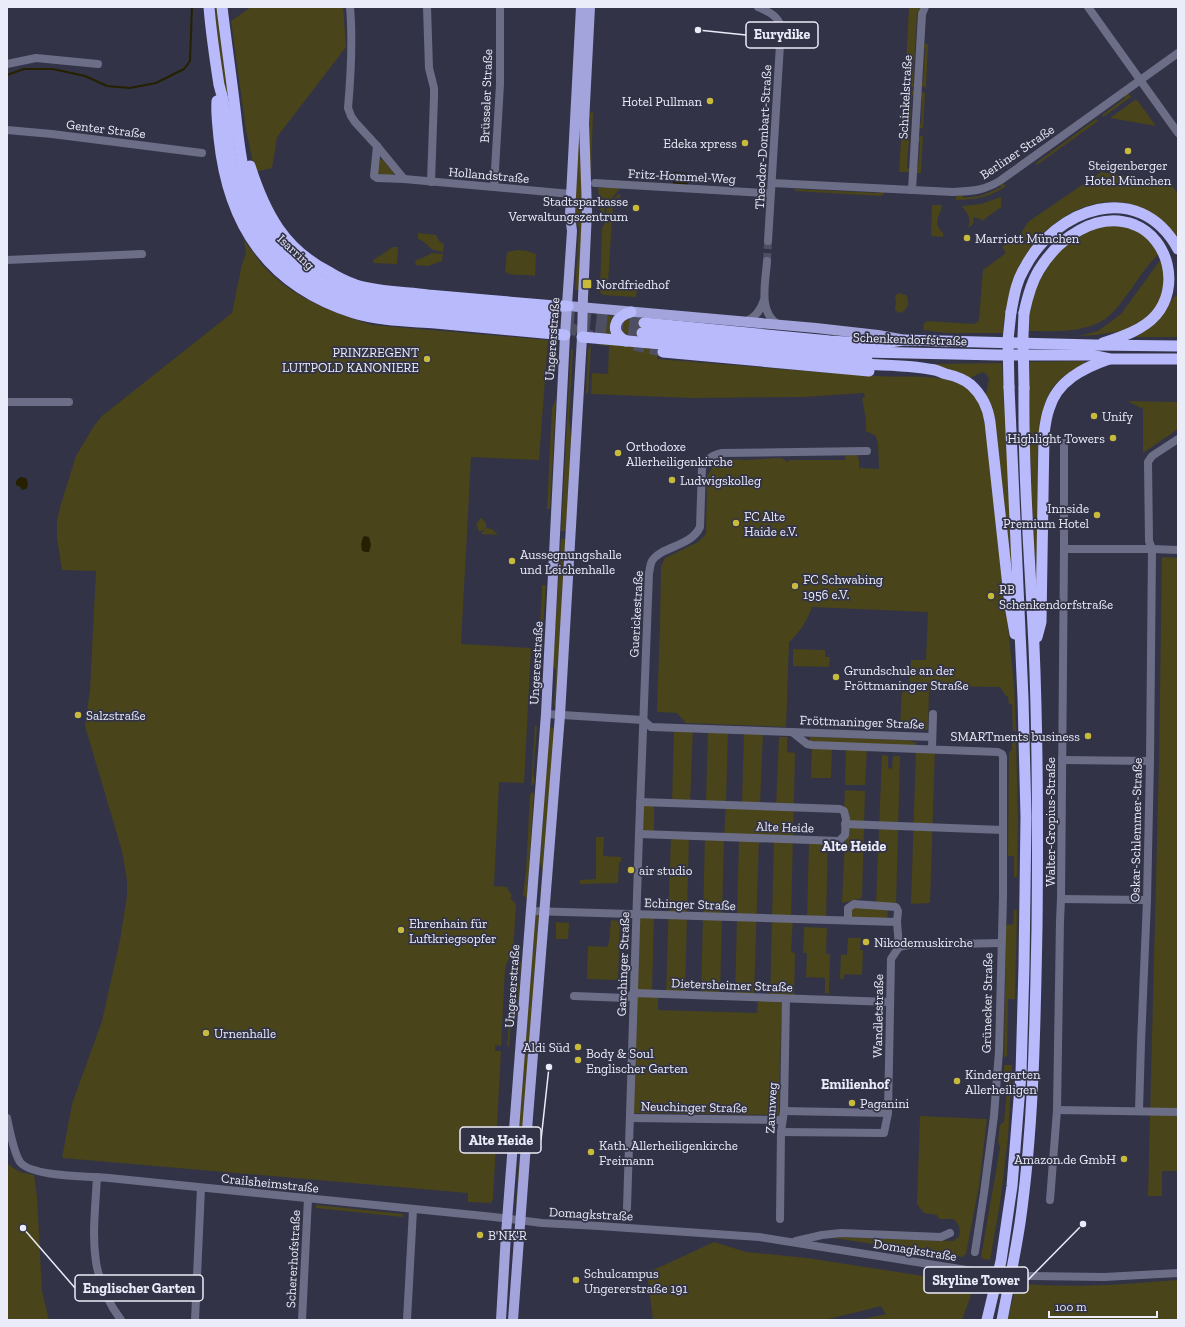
<svg xmlns="http://www.w3.org/2000/svg" width="1185" height="1327" font-family="'Zilla Slab',serif">
	<style>
		.green { fill: #49441a }
		.water { fill: #252100 }
		.lines { fill: none; stroke-linecap: round; stroke-linejoin: round }
		.stream { stroke: #252100; stroke-width: 2 }
		.minor-tunnel { stroke: #4e4f62; stroke-width: 8; stroke-dasharray: 8 4; stroke-linecap: butt }
		.highway-tunnel { stroke: #4e4f62; stroke-width: 11; stroke-dasharray: 11 5.5; stroke-linecap: butt }
		.minor { stroke: #6c6e88; stroke-width: 8 }
		.major { stroke: #a2a4db; stroke-width: 10 }
		.highway { stroke: #b8bafc; stroke-width: 11 }
		.minor-bridge { stroke: #6c6e88; stroke-width: 8 }
		.highway-bridge { stroke: #b8bafc; stroke-width: 11 }
		.poi-dot { fill: #c8bb3b; stroke: #323347; stroke-width: 1.5 }
		.labels { text-anchor: middle; dominant-baseline: central; stroke-width: 3.5; stroke-linejoin: round; paint-order: stroke }
		.street-label { font-size: 13px; fill: #ebecf9; stroke: #323347 }
		.poi-label { font-size: 13px; fill: #ebecf9; stroke: #323347; text-anchor: start }
		.neighbourhood-label { font-size: 14px; font-weight: bold; fill: #ebecf9; stroke: #323347 }
		.leader { fill: none; stroke: #ebecf9; stroke-width: 1.5 }
		.callout-dot { fill: #ebecf9; stroke: #323347; stroke-width: 1.5 }
		.callout { fill: #323347; stroke: #ebecf9; stroke-width: 1.5 }
		.callout-label { font-size: 14px; text-anchor: middle; font-weight: bold; fill: #ebecf9 }
	</style>
	<rect width="100%" height="100%" fill="#323347"/>
	<g class="green">
		<path d="M214,7h4l17,142 -4,-9z"/>
		<path d="M251,7h92l3,40 -69,90 -5,31 -17,4 -9,-42 -15,-109z"/>
		<path d="M585,7l-2,203 -4,80h-4l4,-62 -5,-14z"/>
		<path d="M909,7h11l-1,6h-2l-4,70 2,1v3l-10,-1z"/>
		<path d="M925,44h3l-2,44 -5,-2v-2l2,-2 2,-33 -2,-2v-2z"/>
		<path d="M904,90l11,1v4h-3l-5,73 3,1 -1,3h-10z"/>
		<path d="M922,92l3,1 -2,36 -5,-2v-2l3,-1 1,-26 -2,-2v-2z"/>
		<path d="M1128,93l3,4 -28,20 -1,-2 23,-17 -1,-2z"/>
		<path d="M1135,100h2l19,26 -46,-8z"/>
		<path d="M593,112l-2,67h-3l1,-66z"/>
		<path d="M1096,119l2,2 -61,44 -1,-2z"/>
		<path d="M920,136h3l-2,37h-5v-4l2,-2 2,-24 -2,-2v-2z"/>
		<path d="M380,159l3,1 10,12v2l-2,2 -13,-2v-12z"/>
		<path d="M1101,172l69,11 8,11v46c-10,-13 -21,-25 -36,-32 -44,-20 -96,12 -117,49 -10,17 -14,37 -19,56h-1l-2,20h-57l-22,-3c-2,-4 0,-7 3,-9l47,3 4,-2 1,-4 4,-48 23,-17 -4,-6 19,-14 7,-11z"/>
		<path d="M1002,183l4,3c-15,11 -31,14 -50,14v-5h7v3l17,-2 19,-8 2,-1 -1,-2z"/>
		<path d="M621,187l-16,20 -1,14 -2,2 -4,-35z"/>
		<path d="M795,189l84,4 1,-2h4v3l-3,2 -86,-5z"/>
		<path d="M620,193v5h-4l-3,4 -5,81 2,3 19,2v-4h5v5h3l-1,8 -33,-2 -3,-3 2,-64c5,-6 3,-13 5,-20 2,-5 9,-12 13,-15z"/>
		<path d="M1001,197v10l-19,14 -2,-2 -6,-2 -1,7 -5,4c4,-10 -1,-15 -6,-22l19,-2z"/>
		<path d="M932,205h10c-1,12 -11,16 1,28v4l-12,-1z"/>
		<path d="M1095,226h32l21,11 11,17c-11,10 -19,22 -27,34 -7,8 -13,19 -21,26 -20,20 -57,17 -83,17l2,-20 4,-24 24,-37z"/>
		<path d="M418,233l18,2 3,6 5,3 -1,8c-17,-2 -13,-9 -25,-13z"/>
		<path d="M244,240c8,11 15,22 25,32 29,28 65,41 103,53l176,15 -9,120 -68,-3 -10,187 70,4 -7,135 -25,-1 -5,104 13,1 5,9 -2,2 6,6 -3,49 -6,9 -2,8 -4,76 -6,-1v6h6l-8,148 -2,4 -23,-1v-9l-406,-35 10,-54 30,-83 18,-81 7,-44v-16l-5,-29 -37,-125 5,-36 6,-119 -34,-1 -5,-32v-17l4,-17 15,-48 18,-30 8,-10 130,-103 10,-49 4,-10z"/>
		<path d="M393,247h5l-1,17 -24,-1 1,-4 4,-2z"/>
		<path d="M517,250l10,1 9,3 -1,22c-10,-2 -20,1 -30,-4l2,-20z"/>
		<path d="M432,253l11,1 -1,7 -14,5 -13,-1 1,-5 4,-1z"/>
		<path d="M1161,259l5,16 -6,27 -14,17 -24,12 -26,4 -17,1 19,-5 23,-17z"/>
		<path d="M900,293l6,2c4,6 2,13 -4,18l-4,-1 -3,-2 1,-9 -1,-4 2,-3z"/>
		<path d="M1178,294v43h-42v-1l24,-18 13,-20z"/>
		<path d="M602,315l11,1c-3,6 -4,13 -2,19l-11,-1z"/>
		<path d="M630,318h12l-1,19c-10,-1 -23,-1 -20,-15z"/>
		<path d="M599,342l59,5 -1,12c74,6 148,12 221,17 26,2 62,-3 84,9 23,13 23,42 27,65l25,234 2,47h-3l-1,-27h-3l-1,-7 -2,-1 -6,-9 -71,-1 -1,44 -28,-2 2,-39h7l2,-29h15l2,-48 -116,-5c-5,14 -12,25 -23,35l-3,85 -100,-4 -9,-10 -20,-1 3,-88 1,-58 4,-8 33,-16 8,-8 1,-58 9,-14 13,-3 16,1 36,-2 7,4 1,-2h56l1,-5h11l2,5v8l20,1 -1,-25 -2,-8 -10,-5v-12l-4,-21 3,-2 -1,-3 -61,4 -111,1 -101,-4 1,-21 16,1 1,-28 -10,-1z"/>
		<path d="M591,344l-3,50 -2,-1 2,-42z"/>
		<path d="M572,348l1,3 -4,67 2,18 -5,95h-5l10,-182z"/>
		<path d="M1084,361l1,2c-13,7 -28,16 -35,29 -13,22 -12,62 -12,87 -1,35 -1,70 -1,105l-1,10 -7,-169 -2,-63z"/>
		<path d="M1002,363l1,24 2,1 10,207 -29,-201 3,-15 -3,-5 -3,-2 -13,6 -38,-14z"/>
		<path d="M556,398l-6,111h-3l5,-101z"/>
		<path d="M1127,401l51,1v27l-35,24v-44z"/>
		<path d="M480,518h1l5,5v5l6,1 5,5v1l-16,-1 4,-5 -6,3c-1,-5 -6,-8 1,-12z"/>
		<path d="M561,539h5l-10,168 -2,-1 2,-35 -3,-6z"/>
		<path d="M1162,557l16,1v613h-16v25h-14l11,-434z"/>
		<path d="M542,585h4l-3,43h-3z"/>
		<path d="M539,635h4l-4,68 -3,-1z"/>
		<path d="M793,649l32,1v7h5l-1,10 -36,-1z"/>
		<path d="M535,726h2l-4,49 2,3 -1,6 -3,2z"/>
		<path d="M549,727l6,1 -15,174 2,-34 -2,-6z"/>
		<path d="M674,728l19,1 -3,74h-18z"/>
		<path d="M708,729l20,1 -2,74 16,1 2,-75 19,1 -3,74 16,1 3,-69h8v15l8,1 -4,166h2l-2,33 4,1 -1,46h-8l-5,24 -2,92 -147,-2 5,-199 17,1 -2,78 6,1v16l99,3 1,-14 12,-1 4,-159 -15,-1 -5,159h-19l4,-159 -15,-1 -4,159h-19l4,-160 19,1 2,-33 -20,-1z"/>
		<path d="M810,737l98,3 8,3v3l-106,-4z"/>
		<path d="M1012,737h4l2,89 -1,51h-3v-21h-6l1,-104 3,-2z"/>
		<path d="M812,745h20l-1,33h-20z"/>
		<path d="M846,746l21,1 -2,38h-20z"/>
		<path d="M916,748l19,1 -5,154 -19,1z"/>
		<path d="M882,755l6,1v12l4,1 1,-13h7l-4,151 -8,-1 -1,16 -39,-2v-12l28,-3z"/>
		<path d="M845,790l20,1 -3,107 -20,5 4,-84 -2,-8z"/>
		<path d="M534,792l-7,106 -4,-3 3,-24 4,-77z"/>
		<path d="M640,802h14v33l-15,-1z"/>
		<path d="M671,835l18,1 -4,159 -19,-1z"/>
		<path d="M596,837h8l-1,19 18,1v5h-2l-1,21 -38,1v-4l16,-1z"/>
		<path d="M809,840h19l-2,80 -19,-1z"/>
		<path d="M1014,910h3l-2,89h-7l-1,56 -3,3 2,-133 7,-1z"/>
		<path d="M536,915l3,1 -21,286h-2l5,-67 -2,-8 16,-210z"/>
		<path d="M611,920l9,1 -2,59 -31,-1 1,-33 19,1 2,-5z"/>
		<path d="M556,922l13,1 -1,16h-12z"/>
		<path d="M804,927l23,1 -1,26h4l-1,40 -4,-1v-15l-19,-1 1,-24h-4z"/>
		<path d="M848,938h13l-1,12h3l-1,24 -2,1 -15,-1 -2,5h-3l1,-25 6,1z"/>
		<path d="M520,962h1l-4,54 -6,5 -2,25h-2l2,-24 8,-20z"/>
		<path d="M1004,1065h8l-4,72 -7,60 -11,63 -7,-1 -2,-2 19,-109 -2,-7 2,-16 4,-3 4,-43 -4,-2z"/>
		<path d="M920,1116l67,3 -8,67 -13,68 -4,3 -129,-19 -1,-1 121,4 6,-4c2,-8 0,-13 -6,-18h-14l-2,-4 -13,-2 -7,-9z"/>
		<path d="M7,1164l13,8 14,3 3,22 5,94 7,29h-42z"/>
		<path d="M316,1205l87,9v3l-87,-9z"/>
		<path d="M714,1242l32,10 61,6 168,26 -13,36h-103l27,-6 -5,-8 -56,14h-172l-6,-47z"/>
		<path d="M1178,1280v39l-19,1h-152l10,-37c54,6 107,1 161,-3z"/>
	</g>
	<g class="water">
		<path d="M673,172l16,1 -1,12h-15z"/>
		<path d="M20,477l6,1c2,4 3,7 0,11l-4,1 -2,-3 -4,-2v-4z"/>
		<path d="M365,536l4,1 2,8 -2,7h-3l-4,-1 -1,-7 2,-7z"/>
	</g>
	<g class="lines">
		<path class="stream" d="M7,75l17,-6h29l32,7 22,10 23,2 26,-5 28,-14 6,-8 2,-54"/>
		<path class="minor-tunnel" d="M767,261l1,-20"/>
		<g class="highway-tunnel">
			<path d="M547,315l97,8"/>
			<path d="M546,324l96,9"/>
			<path d="M568,326l10,6 14,4"/>
			<path d="M634,345l28,6"/>
		</g>
		<g class="minor">
			<path d="M350,7c3,34 1,67 -2,101l3,8 4,6 22,24 27,33 167,15"/>
			<path d="M427,7l2,61 5,20v9l-3,85"/>
			<path d="M758,7c11,5 21,9 23,21l-13,213"/>
			<path d="M1088,7l90,126"/>
			<path d="M7,64l29,-6 62,6"/>
			<path d="M7,130l45,4 150,19"/>
			<path d="M377,146l-3,30 3,2 27,1"/>
			<path d="M595,183l171,10"/>
			<path d="M772,183l181,9c19,-1 31,-1 48,-12l177,-127"/>
			<path d="M494,187l6,-103v-77"/>
			<path d="M912,190l10,-176 3,-7"/>
			<path d="M7,260l135,-6"/>
			<path d="M767,261c-1,20 -10,52 12,64"/>
			<path d="M745,322c10,-4 16,-12 19,-22"/>
			<path d="M7,402h62"/>
			<path d="M1064,549h88l26,1"/>
			<path d="M546,714l97,6 8,7 281,10"/>
			<path d="M792,732l15,12 5,1 186,7 4,2 1,3v140l-4,154 -5,65 -10,77 -9,59"/>
			<path d="M932,749l1,-35"/>
			<path d="M1062,760l88,1"/>
			<path d="M845,824l158,6"/>
			<path d="M639,834l200,7 6,-6 1,-16 -2,-8 -4,-2 -200,-7"/>
			<path d="M1061,899l86,1"/>
			<path d="M531,911l366,11 1,-11 -2,-4 -42,-3 -6,4v12"/>
			<path d="M899,947l9,-2 93,-2"/>
			<path d="M574,996l52,2 9,-5 255,9"/>
			<path d="M1057,1110l121,2"/>
			<path d="M784,1111l104,2"/>
			<path d="M1139,1111l2,-68 6,-143 3,-139 2,-212 -3,-8 -1,-79 4,-6 26,-17"/>
			<path d="M7,1118c2,10 7,35 13,44 11,15 70,14 89,16l385,39 48,6 57,3 160,11 220,35"/>
			<path d="M630,1118l152,2"/>
			<path d="M781,1132l103,1 4,-20 3,-154 8,-12 -2,-25"/>
			<path d="M97,1177c-3,55 -11,96 24,143"/>
			<path d="M1050,1200l7,-90 3,-189 1,-22 3,-350v-106"/>
			<path d="M627,1208l12,-374 10,-261c1,-3 1,-9 3,-12 9,-15 39,-14 48,-34l2,-60c5,-8 10,-12 20,-14l145,-2"/>
			<path d="M780,1219l1,-87 3,-21 2,-112"/>
			<path d="M796,1241l26,-6 19,-2 100,4 9,-4"/>
			<path d="M1030,1276l74,1 74,-4"/>
			<path d="M195,1320l6,-132"/>
			<path d="M302,1320l6,-122"/>
			<path d="M407,1320l6,-110"/>
		</g>
		<g class="major">
			<path d="M568,306l248,22 62,7 22,4"/>
			<path d="M501,1320l5,-86 40,-520 19,-379 7,-104 -2,-16 11,-208"/>
			<path d="M513,1320l15,-203 32,-402 22,-378 1,-40 4,-86 -3,-88 6,-116"/>
		</g>
		<g class="highway">
			<path d="M209,7c2,26 6,52 10,78 2,7 4,13 5,21 3,19 4,40 8,59 13,59 49,112 107,133 33,12 70,14 104,17 35,3 69,6 103,9"/>
			<path d="M222,7c4,34 9,68 13,102 3,25 5,51 12,75 14,50 52,92 102,108 30,9 62,11 93,13 35,4 70,7 105,10"/>
			<path d="M217,101c-1,12 1,25 2,37 9,87 49,148 135,175 26,8 55,8 81,10 43,4 87,8 130,12"/>
			<path d="M250,166c15,47 34,83 79,106 8,5 18,10 27,13 23,7 48,7 72,10 42,4 85,7 127,11h13"/>
			<path d="M1011,312c3,-15 5,-30 13,-43 31,-61 115,-91 154,-20"/>
			<path d="M1024,313c3,-14 7,-30 15,-43 19,-31 57,-60 96,-45 34,14 45,62 21,90 -13,15 -35,22 -53,28"/>
			<path d="M644,323l186,18 48,3 25,-4 191,5 84,1"/>
			<path d="M642,333l146,14 75,5 135,3h93l19,4h68"/>
			<path d="M582,337l260,23h25"/>
			<path d="M626,341c-18,-9 -11,-25 5,-29"/>
			<path d="M663,352l206,19"/>
			<path d="M859,364c25,1 51,1 76,6 4,1 7,3 11,4 9,2 18,5 25,11 11,10 17,23 19,37l20,183 5,29"/>
			<path d="M1037,637l4,-15 3,-188c1,-8 2,-17 5,-25 8,-28 34,-41 60,-50"/>
			<path d="M987,1320l14,-59 11,-75 9,-112 3,-108 2,-149 -3,-119 -14,-311"/>
			<path d="M1002,1320c6,-32 13,-64 18,-97 14,-98 15,-197 17,-295 1,-94 1,-188 -3,-282 -4,-86 -11,-172 -10,-258"/>
		</g>
		<path class="minor-bridge" d="M979,1272l51,4"/>
		<g class="highway-bridge">
			<path d="M1009,387l-1,-47 3,-28"/>
			<path d="M1024,388l-1,-52 1,-23"/>
		</g>
	</g>
	<g class="poi-dot">
		<circle cx="710" cy="101" r="4"/>
		<circle cx="745" cy="143" r="4"/>
		<circle cx="1128" cy="151" r="4"/>
		<circle cx="636" cy="208" r="4"/>
		<circle cx="967" cy="238" r="4"/>
		<rect x="582" y="279" width="10" height="10" rx="2"/>
		<circle cx="427" cy="359" r="4"/>
		<circle cx="1094" cy="416" r="4"/>
		<circle cx="1113" cy="438" r="4"/>
		<circle cx="618" cy="453" r="4"/>
		<circle cx="672" cy="480" r="4"/>
		<circle cx="1097" cy="515" r="4"/>
		<circle cx="736" cy="523" r="4"/>
		<circle cx="512" cy="561" r="4"/>
		<circle cx="795" cy="586" r="4"/>
		<circle cx="991" cy="596" r="4"/>
		<circle cx="836" cy="677" r="4"/>
		<circle cx="78" cy="715" r="4"/>
		<circle cx="1088" cy="736" r="4"/>
		<circle cx="631" cy="870" r="4"/>
		<circle cx="401" cy="930" r="4"/>
		<circle cx="866" cy="942" r="4"/>
		<circle cx="206" cy="1033" r="4"/>
		<circle cx="578" cy="1047" r="4"/>
		<circle cx="578" cy="1060" r="4"/>
		<circle cx="957" cy="1081" r="4"/>
		<circle cx="852" cy="1103" r="4"/>
		<circle cx="591" cy="1152" r="4"/>
		<circle cx="1124" cy="1159" r="4"/>
		<circle cx="480" cy="1235" r="4"/>
		<circle cx="576" cy="1280" r="4"/>
	</g>
	<g class="labels">
		<g class="street-label">
			<text transform="translate(486 96) rotate(-88)">Brüsseler Straße</text>
			<text transform="translate(905 97) rotate(-87)">Schinkelstraße</text>
			<text transform="translate(106 129) rotate(7)">Genter Straße</text>
			<text transform="translate(763 137) rotate(-87)">Theodor-Dombart-Straße</text>
			<text transform="translate(1017 152) rotate(-34)">Berliner Straße</text>
			<text transform="translate(489 175) rotate(5)">Hollandstraße</text>
			<text transform="translate(682 176) rotate(3)">Fritz-Hommel-Weg</text>
			<text transform="translate(296 252) rotate(43)">Isarring</text>
			<text transform="translate(552 339) rotate(-86)">Ungererstraße</text>
			<text transform="translate(910 339) rotate(2)">Schenkendorfstraße</text>
			<text transform="translate(636 614) rotate(-87)">Guerickestraße</text>
			<text transform="translate(536 663) rotate(-87)">Ungererstraße</text>
			<text transform="translate(862 722) rotate(2)">Fröttmaninger Straße</text>
			<text transform="translate(1050 822) rotate(-90)">Walter-Gropius-Straße</text>
			<text transform="translate(785 827) rotate(2)">Alte Heide</text>
			<text transform="translate(1136 830) rotate(-89)">Oskar-Schlemmer-Straße</text>
			<text transform="translate(690 904) rotate(2)">Echinger Straße</text>
			<text transform="translate(623 964) rotate(-88)">Garchinger Straße</text>
			<text transform="translate(732 985) rotate(2)">Dietersheimer Straße</text>
			<text transform="translate(512 986) rotate(-86)">Ungererstraße</text>
			<text transform="translate(987 1003) rotate(-89)">Grünecker Straße</text>
			<text transform="translate(878 1016) rotate(-89)">Wandletstraße</text>
			<text transform="translate(694 1107) rotate(1)">Neuchinger Straße</text>
			<text transform="translate(771 1108) rotate(-87)">Zaunweg</text>
			<text transform="translate(270 1183) rotate(6)">Crailsheimstraße</text>
			<text transform="translate(591 1214) rotate(3)">Domagkstraße</text>
			<text transform="translate(915 1250) rotate(9)">Domagkstraße</text>
			<text transform="translate(293 1259) rotate(-87)">Schererhofstraße</text>
		</g>
		<g class="poi-label">
			<text x="702" y="101" text-anchor="end">Hotel Pullman</text>
			<text x="737" y="143" text-anchor="end">Edeka xpress</text>
			<text x="1128" y="165" text-anchor="middle">Steigenberger<tspan x="1128" dy="15">Hotel München</tspan></text>
			<text x="628" y="201" text-anchor="end">Stadtsparkasse<tspan x="628" dy="15">Verwaltungszentrum</tspan></text>
			<text x="975" y="238">Marriott München</text>
			<text x="596" y="284">Nordfriedhof</text>
			<text x="419" y="352" text-anchor="end">PRINZREGENT<tspan x="419" dy="15">LUITPOLD KANONIERE</tspan></text>
			<text x="1102" y="416">Unify</text>
			<text x="1105" y="438" text-anchor="end">Highlight Towers</text>
			<text x="626" y="446">Orthodoxe<tspan x="626" dy="15">Allerheiligenkirche</tspan></text>
			<text x="680" y="480">Ludwigskolleg</text>
			<text x="1089" y="508" text-anchor="end">Innside<tspan x="1089" dy="15">Premium Hotel</tspan></text>
			<text x="744" y="516">FC Alte<tspan x="744" dy="15">Haide e.V.</tspan></text>
			<text x="520" y="554">Aussegnungshalle<tspan x="520" dy="15">und Leichenhalle</tspan></text>
			<text x="803" y="579">FC Schwabing<tspan x="803" dy="15">1956 e.V.</tspan></text>
			<text x="999" y="589">RB<tspan x="999" dy="15">Schenkendorfstraße</tspan></text>
			<text x="844" y="670">Grundschule an der<tspan x="844" dy="15">Fröttmaninger Straße</tspan></text>
			<text x="86" y="715">Salzstraße</text>
			<text x="1080" y="736" text-anchor="end">SMARTments business</text>
			<text x="639" y="870">air studio</text>
			<text x="409" y="923">Ehrenhain für<tspan x="409" dy="15">Luftkriegsopfer</tspan></text>
			<text x="874" y="942">Nikodemuskirche</text>
			<text x="214" y="1033">Urnenhalle</text>
			<text x="570" y="1047" text-anchor="end">Aldi Süd</text>
			<text x="586" y="1053">Body &amp; Soul<tspan x="586" dy="15">Englischer Garten</tspan></text>
			<text x="965" y="1074">Kindergarten<tspan x="965" dy="15">Allerheiligen</tspan></text>
			<text x="860" y="1103">Paganini</text>
			<text x="599" y="1145">Kath. Allerheiligenkirche<tspan x="599" dy="15">Freimann</tspan></text>
			<text x="1116" y="1159" text-anchor="end">Amazon.de GmbH</text>
			<text x="488" y="1235">B'NK'R</text>
			<text x="584" y="1273">Schulcampus<tspan x="584" dy="15">Ungererstraße 191</tspan></text>
		</g>
		<g class="neighbourhood-label">
			<text x="854" y="846">Alte Heide</text>
			<text x="855" y="1084">Emilienhof</text>
		</g>
	</g>
	<path class="leader" d="M698 30L746 35M549 1067L541 1140M1083 1224L1028 1280M23 1228L75 1288"/>
	<g class="callout-dot">
		<circle cx="698" cy="30" r="4"/>
		<circle cx="549" cy="1067" r="4"/>
		<circle cx="1083" cy="1224" r="4"/>
		<circle cx="23" cy="1228" r="4"/>
	</g>
	<g class="callout">
		<rect x="746" y="22" width="72" height="26" rx="4"/>
		<rect x="460" y="1127" width="81" height="26" rx="4"/>
		<rect x="924" y="1267" width="104" height="26" rx="4"/>
		<rect x="75" y="1275" width="128" height="26" rx="4"/>
	</g>
	<g class="callout-label">
		<text x="782" y="39">Eurydike</text>
		<text x="501" y="1145">Alte Heide</text>
		<text x="976" y="1285">Skyline Tower</text>
		<text x="139" y="1293">Englischer Garten</text>
	</g>
	<rect width="1185" height="1327" fill="none" stroke="#ebecf9" stroke-width="16"/>
	<path d="M1049 1311v6h108v-6" fill="none" stroke="#ebecf9" stroke-width="2"/>
	<text x="1055" y="1311" font-size="12" fill="#ebecf9" stroke="#323347" stroke-width="3" paint-order="stroke">100 m</text>
</svg>
